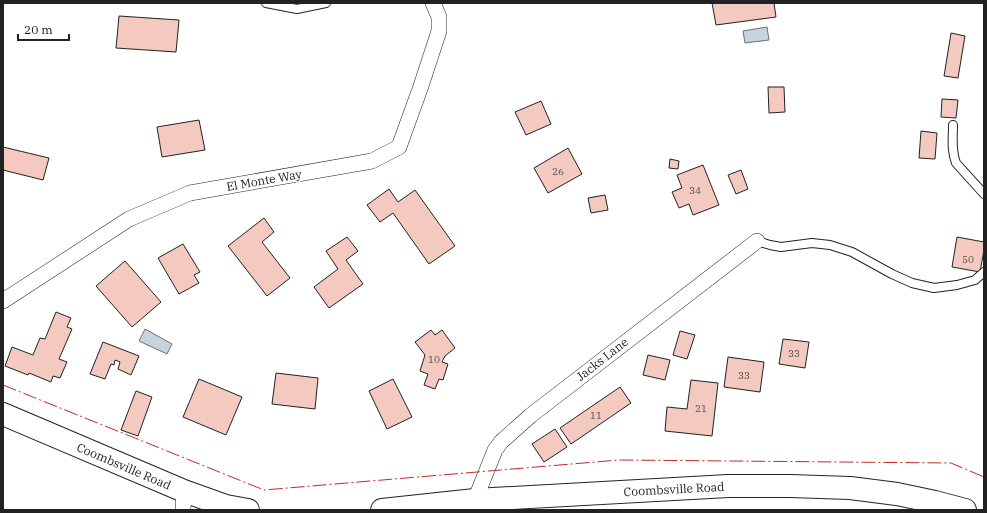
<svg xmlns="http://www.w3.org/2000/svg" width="987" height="513" font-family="'IBM Plex Serif',serif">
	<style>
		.water { fill: #c7d3dd; stroke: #6f6f6f }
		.building { fill: #f3c9c0; stroke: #222 }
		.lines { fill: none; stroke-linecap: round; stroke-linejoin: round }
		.lane-casing { stroke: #222; stroke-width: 10 }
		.street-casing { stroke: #222; stroke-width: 16 }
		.secondary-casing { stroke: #222; stroke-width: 24 }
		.lane { stroke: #fff; stroke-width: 8 }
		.street { stroke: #fff; stroke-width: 15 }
		.secondary { stroke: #fff; stroke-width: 22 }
		.power { stroke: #c62828; stroke-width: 1; stroke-dasharray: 14 3 2 3; stroke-linecap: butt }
		.labels { text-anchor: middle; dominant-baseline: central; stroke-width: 3; stroke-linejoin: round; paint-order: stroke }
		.number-label { font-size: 10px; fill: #564c4a }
		.street-label { font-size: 12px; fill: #222; stroke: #fff }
	</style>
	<rect width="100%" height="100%" fill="#fff"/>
	<g class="water">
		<path d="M767,27l2,13 -24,3 -2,-12z"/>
		<path d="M145,329l27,15 -5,10 -28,-13z"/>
	</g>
	<g class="building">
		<path d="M712,3h62l2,14 -60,8z"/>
		<path d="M119,16l60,4 -3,32 -60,-4z"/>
		<path d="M951,33l14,3 -7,42 -14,-2z"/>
		<path d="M768,87h16l1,25 -16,1z"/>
		<path d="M942,99l16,1 -2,18 -15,-1z"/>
		<path d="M541,101l10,23 -25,11 -11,-23z"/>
		<path d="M199,120l6,30 -43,7 -5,-30z"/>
		<path d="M921,131l16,2 -2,26 -16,-1z"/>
		<path d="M3,147l46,11 -6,22 -40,-10z"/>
		<path d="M568,148l14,26 -34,19 -14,-25z"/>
		<path d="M670,159l9,2 -1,8 -9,-1z"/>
		<path d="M703,165l16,40 -26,10 -4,-11 -10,4 -7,-16 10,-4 -5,-13z"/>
		<path d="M741,170l7,19 -12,5 -8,-19z"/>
		<path d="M389,189l9,13 17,-12 40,56 -26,18 -36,-51 -13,9 -13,-17z"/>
		<path d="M605,195l3,15 -17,3 -3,-15z"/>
		<path d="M264,218l10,14 -12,10 28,36 -23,18 -39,-50z"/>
		<path d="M347,237l11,14 -12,9 17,24 -34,24 -15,-21 24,-18 -12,-18z"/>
		<path d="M957,237l27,5v8l-4,22 -28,-5z"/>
		<path d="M183,244l17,28 -6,3 5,8 -20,11 -21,-36z"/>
		<path d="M125,261l36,41 -29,25 -36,-41z"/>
		<path d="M56,312l15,6 -4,9 5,2 -13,30 8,3 -7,16 -7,-2 -2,6 -22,-9 -1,2 -23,-9 7,-19 21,8 7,-17 5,1z"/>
		<path d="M431,330l4,5 7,-5 13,18 -10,8 -3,6 6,2 -5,16 -4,-1 -4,10 -11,-4 4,-11 -8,-3 5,-16 -10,-13z"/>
		<path d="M680,331l15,4 -8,24 -14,-4z"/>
		<path d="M783,339l26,3 -4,26 -26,-4z"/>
		<path d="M103,342l36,14 -8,19 -13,-6 2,-7 -5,-2 -1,5 -3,-1 -6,15 -15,-5z"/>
		<path d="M648,355l22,5 -5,20 -22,-5z"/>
		<path d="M728,357l36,5 -4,30 -36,-5z"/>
		<path d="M276,373l42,5 -3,31 -43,-5z"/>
		<path d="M199,379l43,18 -16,38 -43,-18z"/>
		<path d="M393,379l19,38 -25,12 -18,-38z"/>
		<path d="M691,380l27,3 -6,53 -47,-5 2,-24 20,2z"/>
		<path d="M620,387l11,16 -60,41 -11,-16z"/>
		<path d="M136,391l16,6 -14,39 -17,-6z"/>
		<path d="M555,429l12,18 -23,15 -12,-18z"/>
	</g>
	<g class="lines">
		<g class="lane-casing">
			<g id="lane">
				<path d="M266,3l31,6 29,-6"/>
				<path d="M953,125c0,13 -2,25 3,38l28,31"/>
				<path d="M757,241l13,4 11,2 31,-4 18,2 22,7 40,22 20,9 22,5 23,-3 18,-5 9,-8"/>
			</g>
		</g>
		<g class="street-casing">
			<g id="street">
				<path d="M3,301l126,-82 61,-26 182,-32 27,-14 22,-61 18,-55v-14l-6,-14"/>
				<path d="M475,500l20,-50 6,-8 29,-26 227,-175"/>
				<path d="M183,510l1,-19"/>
			</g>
		</g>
		<g class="secondary-casing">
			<g id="secondary">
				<path d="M3,414l181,77 42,15 22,4"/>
				<path d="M382,510l93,-10 253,-14h62l60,2 47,6 38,8 30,8"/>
			</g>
		</g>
		<use href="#lane" class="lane"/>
		<use href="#street" class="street"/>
		<use href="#secondary" class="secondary"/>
		<path class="power" d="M3,385l261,105 355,-30 332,3 33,14"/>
	</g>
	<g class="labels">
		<g class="number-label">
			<text x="558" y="171">26</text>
			<text x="695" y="190">34</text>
			<text x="968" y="259">50</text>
			<text x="794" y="353">33</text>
			<text x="434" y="359">10</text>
			<text x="744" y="375">33</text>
			<text x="701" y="408">21</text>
			<text x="596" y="415">11</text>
		</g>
		<g class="street-label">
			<text transform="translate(264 180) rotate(-10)">El Monte Way</text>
			<text transform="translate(602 359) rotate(-38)">Jacks Lane</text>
			<text transform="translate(124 466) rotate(23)">Coombsville Road</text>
			<text transform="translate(674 489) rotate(-3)">Coombsville Road</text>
		</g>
	</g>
	<rect width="987" height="513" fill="none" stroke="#222222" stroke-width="8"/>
	<path d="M18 34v6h51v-6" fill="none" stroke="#222222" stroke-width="2"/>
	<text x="24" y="34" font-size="12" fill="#222222" stroke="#ffffff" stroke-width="3" paint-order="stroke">20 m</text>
</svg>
